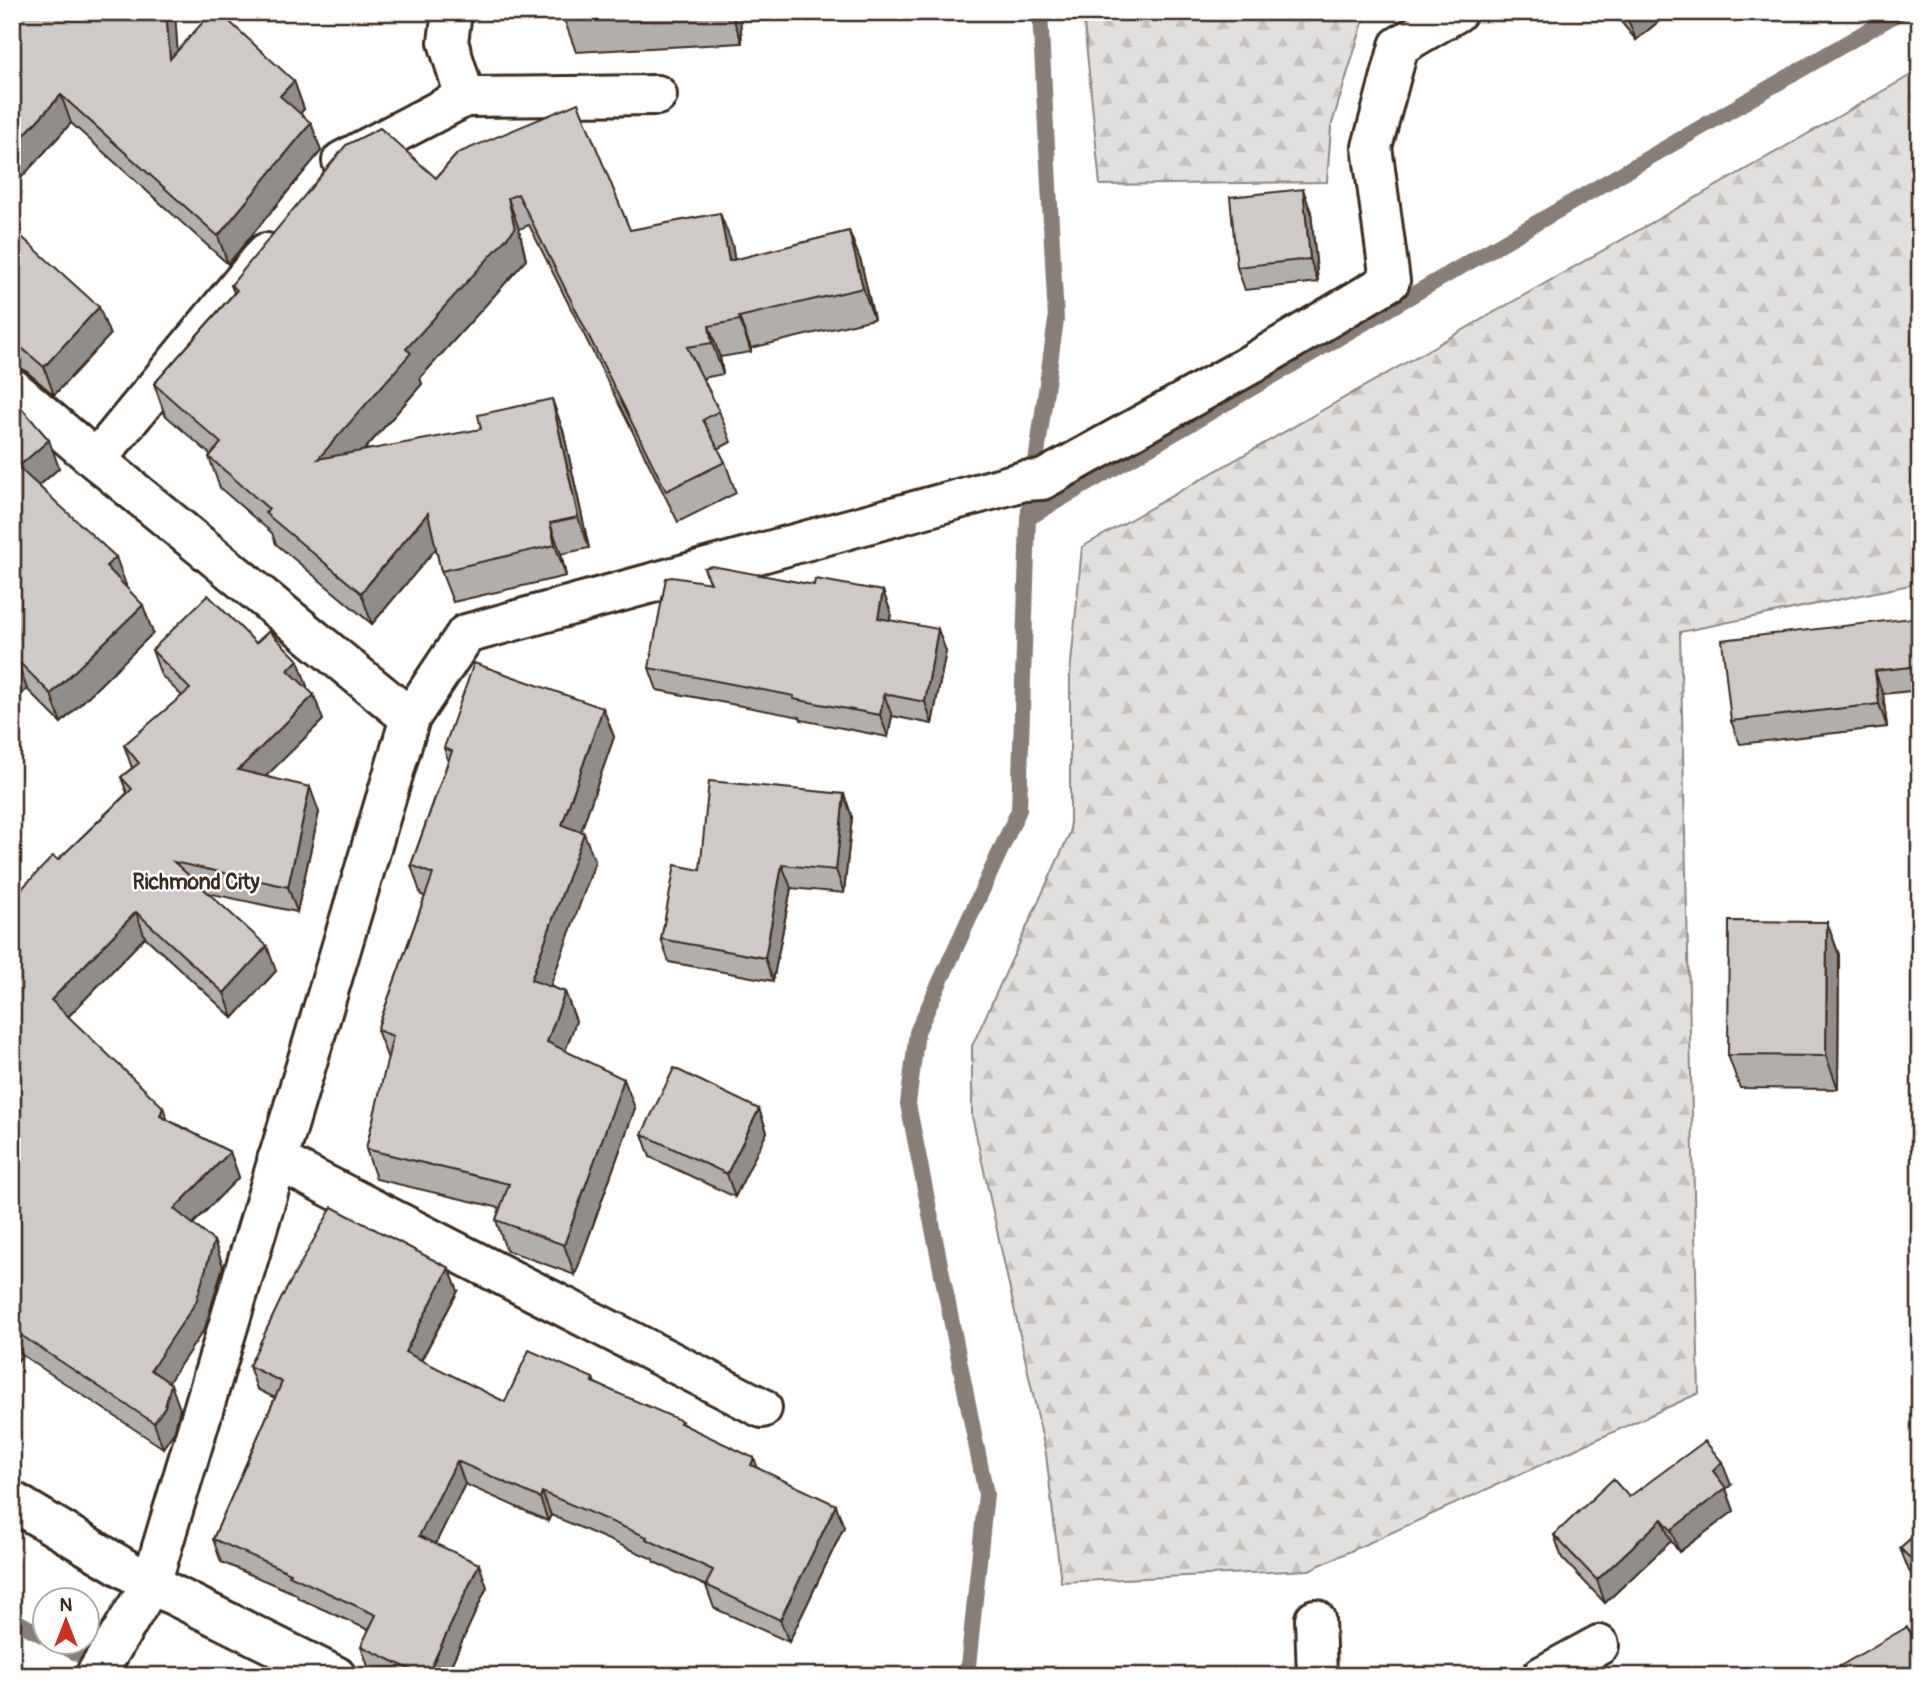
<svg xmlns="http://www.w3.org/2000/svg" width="1932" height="1688" font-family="Pangolin,sans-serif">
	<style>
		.forest { fill: url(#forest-firs); stroke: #8e857e; stroke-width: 2 }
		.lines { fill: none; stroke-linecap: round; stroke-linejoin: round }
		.stream { stroke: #887e77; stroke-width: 16 }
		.minor-casing { stroke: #3b2a1e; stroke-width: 44 }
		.minor { stroke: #fff; stroke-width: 38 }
		.wall { fill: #b2aeab; stroke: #3b2a1e; stroke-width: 2 }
		.shaded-wall { fill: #918d8b; stroke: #3b2a1e; stroke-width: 2 }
		.building { fill: #cfcac7; stroke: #3b2a1e; stroke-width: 2 }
		.labels { text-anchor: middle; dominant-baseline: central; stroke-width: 5; stroke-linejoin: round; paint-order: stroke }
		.neighbourhood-label { font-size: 21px; font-weight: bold; fill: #3b2a1e; stroke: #fff }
	</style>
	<defs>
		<pattern id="forest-firs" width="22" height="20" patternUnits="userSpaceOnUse" patternTransform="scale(1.75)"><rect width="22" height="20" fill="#e2e0de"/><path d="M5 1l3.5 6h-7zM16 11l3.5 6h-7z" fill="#c3c0be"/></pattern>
	</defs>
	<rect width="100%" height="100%" fill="#fff"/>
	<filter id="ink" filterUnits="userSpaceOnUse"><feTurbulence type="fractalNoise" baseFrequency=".0143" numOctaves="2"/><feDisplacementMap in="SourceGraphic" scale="14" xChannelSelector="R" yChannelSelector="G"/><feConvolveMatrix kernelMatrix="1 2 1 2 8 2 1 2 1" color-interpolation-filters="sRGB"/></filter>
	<g filter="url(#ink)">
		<g class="forest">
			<path d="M1083,12h290l-8,4 -34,111 -4,55 -227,3z"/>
			<path d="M1920,70v513l-240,49 19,761 -390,177 -248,12 -15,-128 -74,-338v-70l98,-213v-159l12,-127z"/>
		</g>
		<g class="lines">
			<g class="stream">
				<path d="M1028,518l28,-198 -16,-308"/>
				<path d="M12,1619l34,18"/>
				<path d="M56,1642l62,34"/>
				<path d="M967,1676l19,-182 -78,-390 9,-72 102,-222 9,-292 872,-506"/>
			</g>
			<g class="minor-casing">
				<g id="minor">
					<path d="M452,12l-4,30 17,55"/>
					<path d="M342,161l123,-64 192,-2"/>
					<path d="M12,388l84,72 314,258 -259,866 -56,92"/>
					<path d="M96,460l170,-207"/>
					<path d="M410,718l56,-84 558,-153 18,-1 204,-113 144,-86 -18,-134 27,-101 58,-34"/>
					<path d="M277,1160l485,248"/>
					<path d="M12,1501l139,83 185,92"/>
					<path d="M1315,1619l2,57"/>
					<path d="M1542,1676l57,-31"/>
				</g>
			</g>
			<use href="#minor" class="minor"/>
		</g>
		<g class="wall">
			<path d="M12,12h163l2,39 117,30 10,28 -4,5 11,9 10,28 -93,113 -157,-141 -59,65z"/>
			<path d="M564,12h338v7h-162l2,24 -166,9 -12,-33z"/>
			<path d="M1613,12h57l-34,28z"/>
			<path d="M458,153l172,77 102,14 2,16 115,-29 12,31 13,57 -123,29v4l-31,5 3,17 -20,4 16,33 12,31 -13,7 7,13 11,31 -58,29 -149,-297 -10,4 7,31 -106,118 2,6 -58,66 199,-20 26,118 -28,6 5,22 -113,26 -12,-31 -5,-23 -64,76 -96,-80 -4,-11 -52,-45 -11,-31 2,-2 -46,-40 -11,-31 80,-91 -3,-8 205,-107z"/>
			<path d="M1311,212l7,70 -73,8 -8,-23z"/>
			<path d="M12,228l98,107 -56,60 -28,-24 -9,-4h-5z"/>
			<path d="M12,397l47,71 -20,18 87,99 -1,1 28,47 -92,90 -34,-34 -15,14z"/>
			<path d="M704,568l110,17 69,6 8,22 -1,7 56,31 -14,73 -40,-8 -4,21 -87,-17 -1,-3 -143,-27 -8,-22 60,-86z"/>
			<path d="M1920,617v73l-37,4 4,33 -147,17 -9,-23z"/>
			<path d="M256,643l51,43 -1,1 17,33 -57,56 53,36 -22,100 -89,-19 68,78 -43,47 -88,-81 -77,80 100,103 62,32 9,25 -46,47 21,17 9,25 -18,62 -37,54 12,27 -6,23 -11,16 -141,-93 -10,13v-469l46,-39 69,-67 -6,-16 11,-9 -8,-23 58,-49 -21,-21 -9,-25z"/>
			<path d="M603,708l11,29 -33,94 14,31 -45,124 15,6 11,29 -11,29 70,58 -60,167 -69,-25 -10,-30 4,-12 -124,-29 -10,-30 22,-90 -11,-29 48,-134 -4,-1 -10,-30 37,-104 -4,-13z"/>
			<path d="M844,794l8,23 -8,76 -53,-5 -18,93 -104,-19 -8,-23 39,-69z"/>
			<path d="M1827,922l12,33 -1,134 -98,-1 -12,-33z"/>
			<path d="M759,1109l8,23 -32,65 -85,-40 -8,-23z"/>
			<path d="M458,1291l-37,70 84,41 88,-24 2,5 88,41 75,44 86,59 -55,115 -75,-34 -8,-22 -52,-24 -1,-3 -102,-44 -3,6 -83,-37 -30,60 52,43 -41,89h-63l-14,-7 -8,-23 8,-16 -71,-32 -2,-4 -75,-32 -8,-23 62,-141 -18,-9 -8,-23z"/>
			<path d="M1731,1485l-5,4 8,22 -55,41 -8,-11 -66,62 -43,-45 -8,-23 75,-38z"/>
			<path d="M1920,1530v52l-11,-11 -9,-23z"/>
		</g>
		<g class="shaded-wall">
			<path d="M166,12h9l5,75 -10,-28z"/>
			<path d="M731,12h7l2,7 2,24z"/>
			<path d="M1634,12h36l-34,28 -9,-23z"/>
			<path d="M294,81l10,28 -13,15 -11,-28z"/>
			<path d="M61,95l10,28 -59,65v-40z"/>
			<path d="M311,123l10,28 -93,113 -10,-28z"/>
			<path d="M1303,189l8,23 7,70 -8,-23z"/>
			<path d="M508,198l11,31 7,31 -106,118 2,6 -93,106 -11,-31 88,-110z"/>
			<path d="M720,213l12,31 8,48 -11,-31z"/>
			<path d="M849,231l12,31 13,57 -11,-31z"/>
			<path d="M99,307l11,28 -56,60 -10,-28z"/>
			<path d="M739,317l12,31v4l-11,-32z"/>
			<path d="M709,326l11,31 3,17 -11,-31z"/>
			<path d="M552,399l11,31 26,118 -11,-31z"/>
			<path d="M49,440l10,28 -31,27 -10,-28z"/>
			<path d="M428,513l12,31 -68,80 -11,-31z"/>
			<path d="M550,523l11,31 5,22 -11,-31z"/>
			<path d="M116,557l10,28 -9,10 -11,-29z"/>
			<path d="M883,591l8,22 -5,26 -8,-21z"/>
			<path d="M143,605l10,28 -92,90 -10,-29z"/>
			<path d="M938,629l8,22 -14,73 -7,-22z"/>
			<path d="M17,660l10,29 -15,14v-39z"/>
			<path d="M298,660l9,26 -9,9 -10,-25z"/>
			<path d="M1875,671l8,23 4,33 -8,-23z"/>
			<path d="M884,694l8,22 -4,21 -8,-22z"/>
			<path d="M314,695l9,25 -76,75 -9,-25z"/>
			<path d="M603,708l11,29 -41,117 -11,-29z"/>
			<path d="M310,787l9,25 -22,100 -9,-25z"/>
			<path d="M844,794l8,23 -8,76 -8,-23z"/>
			<path d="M584,833l11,29 -53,147 -11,-29z"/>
			<path d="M782,865l9,23 -18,93 -8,-23z"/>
			<path d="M136,912l9,25 -85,88 -9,-25z"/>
			<path d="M1827,922l12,33 -1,134 -12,-33z"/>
			<path d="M267,946l9,25 -43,47 -9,-25z"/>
			<path d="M565,992l11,29 -18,50 -11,-29z"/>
			<path d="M624,1079l11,29 -60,167 -11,-30z"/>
			<path d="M163,1107l9,25 -12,-16z"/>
			<path d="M759,1109l8,23 -32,65 -8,-23z"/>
			<path d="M230,1152l9,25 -56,57 -9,-25z"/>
			<path d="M214,1241l9,25 -18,62 -45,67 -9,-25z"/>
			<path d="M449,1268l9,23 -45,84 -8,-23z"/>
			<path d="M13,1330l9,25 -10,13v-37z"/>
			<path d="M171,1384l9,25 -6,23 -11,16 -9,-25z"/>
			<path d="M754,1458l9,23 -12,-16z"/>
			<path d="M457,1461l8,23 -37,75 -9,-23z"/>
			<path d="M1722,1462l9,23 -5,4 8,22 -55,41 -8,-22 42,-59z"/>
			<path d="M542,1492l9,23 -3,6 -8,-23z"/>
			<path d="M836,1505l8,22 -55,115 -9,-22z"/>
			<path d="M1662,1519l9,22 -66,62 -8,-23z"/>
			<path d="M479,1564l8,23 -41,89h-19z"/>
		</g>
		<g class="building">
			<path d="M12,12h154l4,47 42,-47h7l75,69 -14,15 31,27 -93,113 -157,-141 -49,53z"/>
			<path d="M564,12h118l-118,7z"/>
			<path d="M1623,12h11l-7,5z"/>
			<path d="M578,103l52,127 90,-17 9,48 120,-30 14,57 -124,29 1,3 -31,6 3,17 -25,4 32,64 -16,9 22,42 -59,29 -148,-297 -10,4 7,31 -109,120 5,4 -93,106 163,-30 -3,-14 74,-16 26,118 -28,6 5,22 -114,26 -13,-58 -67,80 -96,-80 4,-4 -60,-52 12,-14 -67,-59 83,-94 -6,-5 115,-140 34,-17 56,50 22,-25z"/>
			<path d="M1303,189l7,70 -73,8 -7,-70z"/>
			<path d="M12,228l87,79 -55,60 -28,-24 -4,-2z"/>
			<path d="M12,397l37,43 -31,27 98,90 -10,9 37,39 -92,89 -34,-34 -5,4z"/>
			<path d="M712,566l102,19 1,-6 68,12 -5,27 60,11 -13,73 -41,-8 -4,21 -87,-16 1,-3 -145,-28 17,-90 6,-1 39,6 -7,-15z"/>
			<path d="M208,595l48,48 13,-12 29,29 -10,10 26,25 -76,75 72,17 -22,100 -114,-25 93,84 -43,47 -88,-81 -85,88 112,107 -3,9 70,36 -56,57 40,32 -18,61 -45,68 20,14 -6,23 -11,16 -141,-93 -1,1v-116l4,-5 -4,-3v-308l41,-43 5,4 74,-71 -11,-12 18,-14 -15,-18 66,-56 -38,-39z"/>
			<path d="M1920,617v49l-45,5 4,33 -148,17 -9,-81z"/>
			<path d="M474,663l129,45 -41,117 22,8 -53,147 34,12 -18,50 77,37 -60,166 -68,-25 13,-36 -143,-35 27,-113 -16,-6 56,-156 -22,-9 41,-114 -8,-3z"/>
			<path d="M709,781l135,13 -8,76 -54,-5 -17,93 -104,-19 14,-74 25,5z"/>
			<path d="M1729,921l98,1 -1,134 -98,-1z"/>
			<path d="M674,1068l85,41 -32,65 -85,-40z"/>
			<path d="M332,1207l117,61 -44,84 100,50 24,-52 64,28 -1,4 90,39 -2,2 74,35 -3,7 85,40 -56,115 -74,-35 7,-15 -67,-31 1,-2 -105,-45 -2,6 -83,-37 -38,75 60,28 -52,112h-3l-63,-30 15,-31 -87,-40 2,-2 -78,-34 69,-157 -33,-16 33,-69z"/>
			<path d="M1705,1441l17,21 -9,9 13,17 -55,42 -9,-11 -65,61 -43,-45 59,-56 16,18z"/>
			<path d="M1920,1530v38l-20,-20z"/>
			<path d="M1907,1627l13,21v28h-97z"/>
		</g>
	</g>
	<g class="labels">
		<g class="neighbourhood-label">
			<text x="196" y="882">Richmond City</text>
		</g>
	</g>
	<rect width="1932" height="1688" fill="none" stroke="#fff" stroke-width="42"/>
	<rect x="21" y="21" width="1890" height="1646" fill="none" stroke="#3b2a1e" stroke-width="2.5" filter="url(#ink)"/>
	<g transform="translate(66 1621)"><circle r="33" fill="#ffffff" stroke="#b1aaa5" stroke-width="2"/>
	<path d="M0-5L12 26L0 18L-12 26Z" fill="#c8321e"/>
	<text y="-10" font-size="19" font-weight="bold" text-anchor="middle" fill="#3b2a1e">N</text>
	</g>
</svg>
